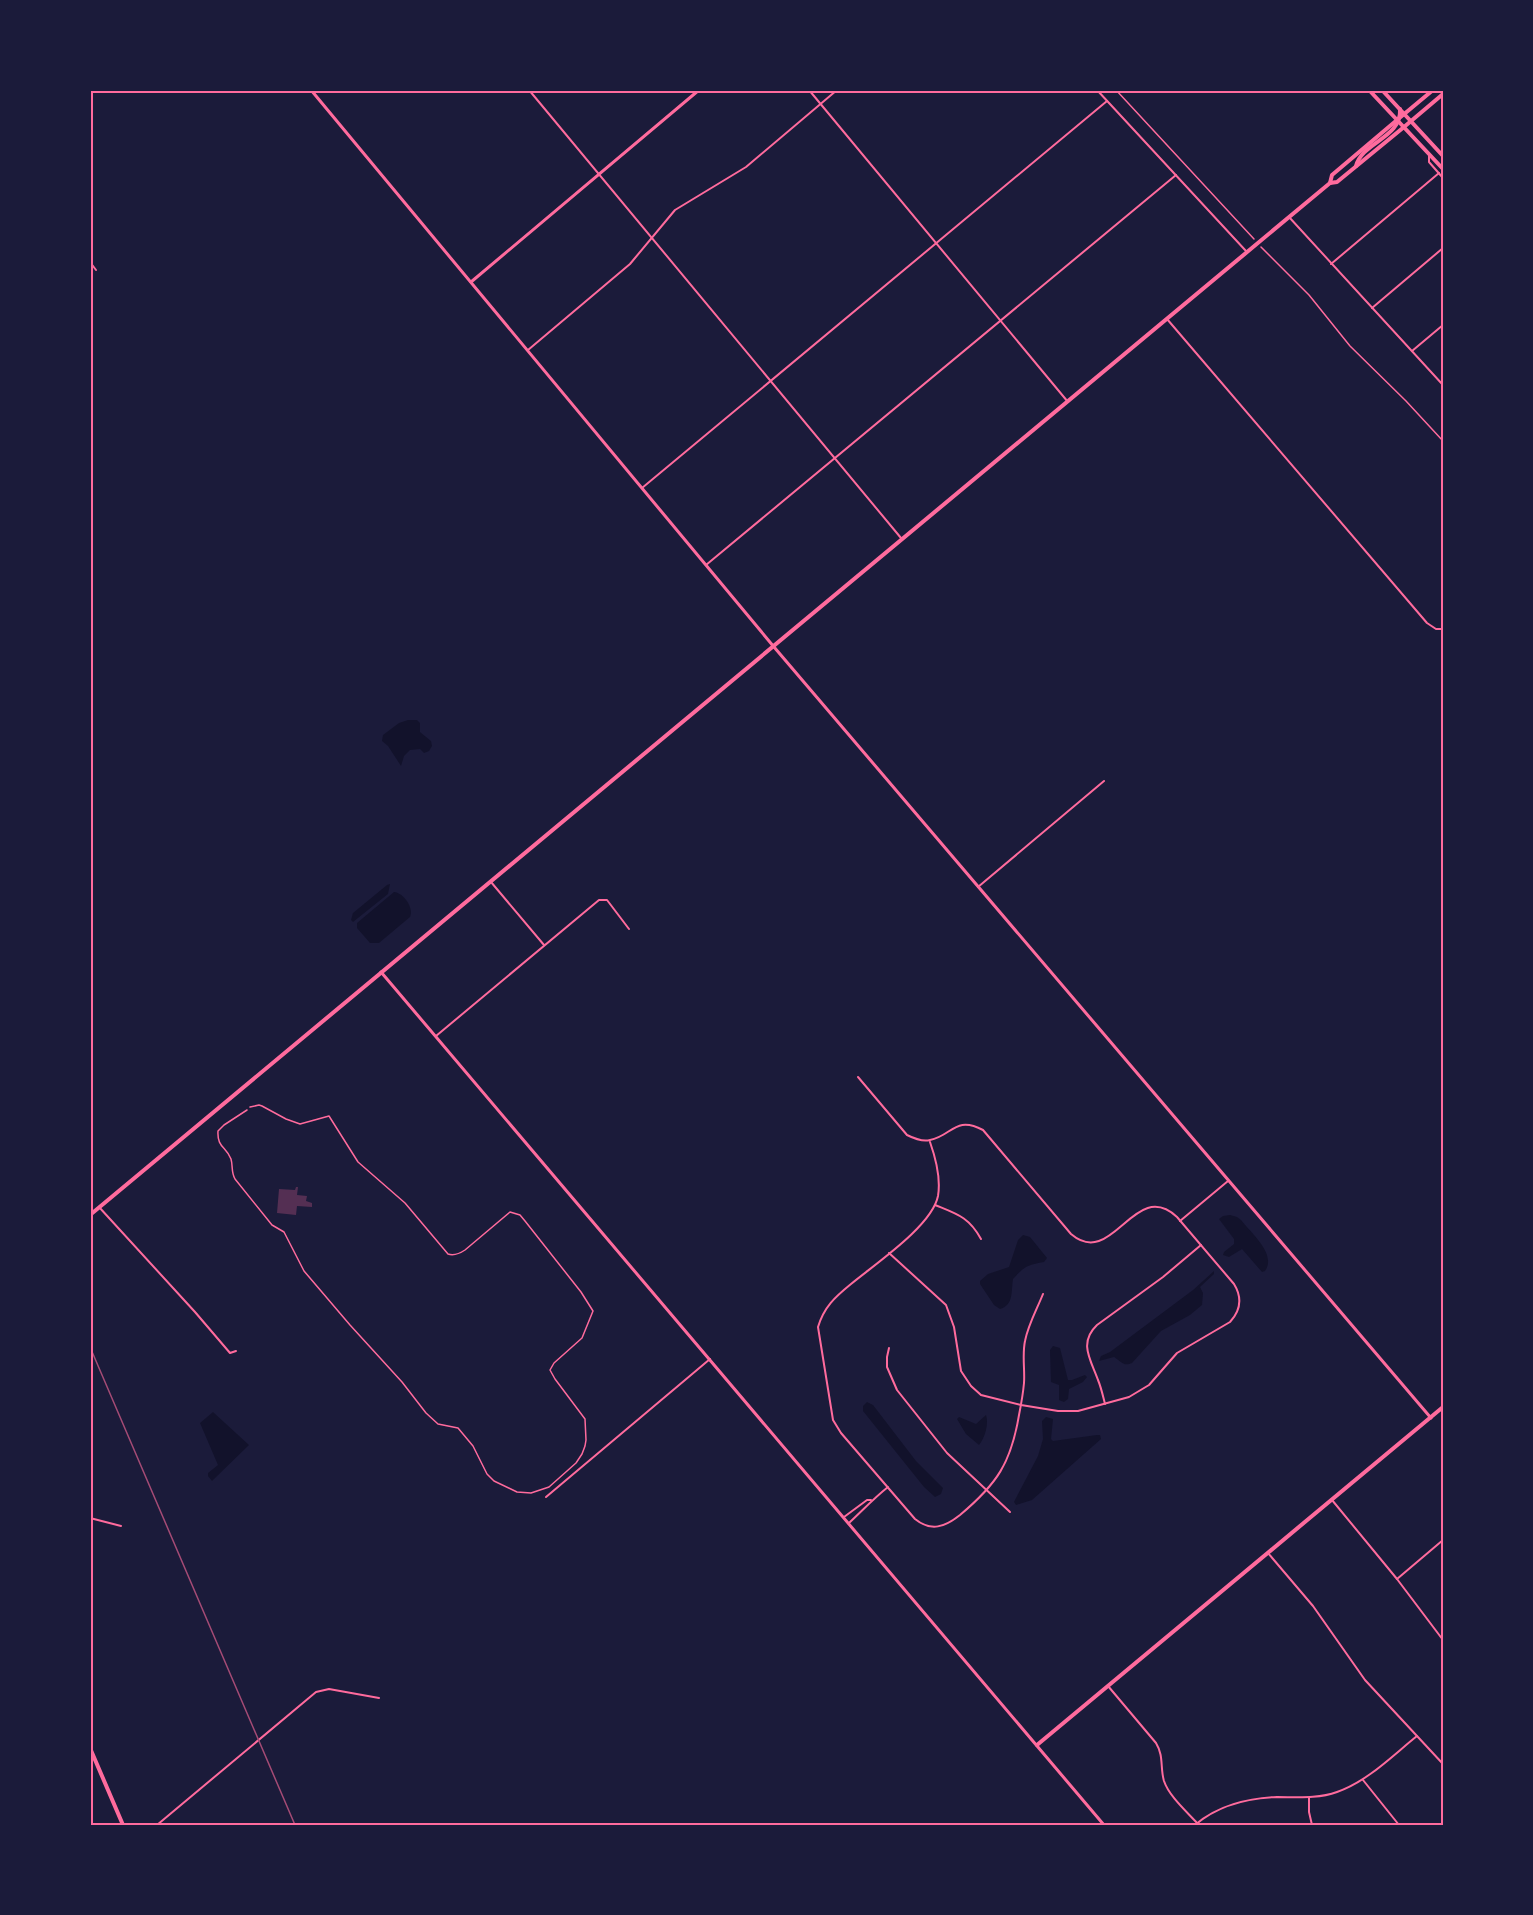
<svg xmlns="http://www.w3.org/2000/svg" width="1533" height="1915" font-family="Poppins,sans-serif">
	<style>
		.water { fill: #12122b }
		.building { fill: #542f53 }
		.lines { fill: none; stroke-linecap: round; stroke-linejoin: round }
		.path { stroke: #ff6b9d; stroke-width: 1.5 }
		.minor { stroke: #ff6b9d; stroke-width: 2 }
		.tertiary { stroke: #ff6b9d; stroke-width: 3 }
		.secondary { stroke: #ff6b9d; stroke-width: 4 }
		.primary { stroke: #ff6b9d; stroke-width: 4 }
		.rail { stroke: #a44b75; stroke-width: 1.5 }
		.neatline { fill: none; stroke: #ff6b9d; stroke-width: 2 }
	</style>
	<rect width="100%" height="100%" fill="#1b1b3a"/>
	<g class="water">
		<path d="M408,720h9l3,3v9l11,9 1,5 -3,5 -5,2 -4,-4 -10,1 -6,6 -3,10 -13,-20 -6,-5 1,-6 16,-12z"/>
		<path d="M390,884l-2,10 -35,28 -2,-2 2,-7 34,-28z"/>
		<path d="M394,892c10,1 20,16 16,25l-31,26h-9l-13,-15v-5z"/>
		<path d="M1230,1215l7,2 4,3c10,13 36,34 24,51l-3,1 -20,-23 -13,8 -6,-2 1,-3 10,-8v-5l-15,-20 4,-3z"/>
		<path d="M1023,1235l7,2 17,21 -3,4c-17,3 -19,4 -31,17 -2,12 1,26 -13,30l-6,-4 -14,-21v-3l8,-7 21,-7 9,-27z"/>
		<path d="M1214,1271v3l-14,13 3,6 -1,12 -12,10 -29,16 -29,32c-9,4 -11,-2 -18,-6l-15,4 2,-5 9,-4 83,-62z"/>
		<path d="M1053,1346l7,2 8,32h4l13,-5 2,2 -4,5 -14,7 -1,10 -4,3 -5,-2v-15l-8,-3 -1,-32z"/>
		<path d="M867,1402l6,3 43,56 27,27 -2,6 -6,3 -11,-10 -61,-76v-5z"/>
		<path d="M213,1412l36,33 -37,36 -4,-5v-3l10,-8 -18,-42z"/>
		<path d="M986,1415c3,8 -1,23 -7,30l-13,-11 -9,-15 2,-2 17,7z"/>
		<path d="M1046,1417l7,2 -2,20 2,2 44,-6h3l1,4 -69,61 -16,5 -2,-3 2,-4 22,-42 5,-17 -1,-18z"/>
	</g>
	<path class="building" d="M296,1187h2l-1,8 10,1 -1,5 6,2v4l-15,-1 -1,9 -19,-2 2,-24 16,1z"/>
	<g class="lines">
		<g class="path">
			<path d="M1116,90l138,149"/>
			<path d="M1261,247l48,48 41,51 56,55 37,40"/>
			<path d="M247,1110l-23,15 -6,6c-1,17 8,15 13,28 2,7 0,13 4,20l37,46 12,7 20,39 46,54 52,57 24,31 12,11 20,4 15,18 14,28 7,7 23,11 14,1 18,-6 27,-24 6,-9 3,-8 1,-6 -1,-21 -30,-40 -5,-9 4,-7 28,-25 11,-27 -12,-19 -56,-71 -5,-6 -10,-3 -45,38c-6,4 -11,6 -17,4l-43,-51 -47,-41 -29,-46 -29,8 -14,-5 -24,-13 -3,-1 -9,2"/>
		</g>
		<g class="minor">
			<path d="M529,90l372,448"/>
			<path d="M809,90l259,312"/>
			<path d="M1097,90l149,161"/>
			<path d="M1429,154v8l14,16"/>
			<path d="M1289,217l154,168"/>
			<path d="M90,262l6,8"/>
			<path d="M1331,264l108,-91"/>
			<path d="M1372,308l71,-60"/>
			<path d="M1167,319l260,304 9,6h7"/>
			<path d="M528,350l102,-86 45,-54 71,-43 91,-77"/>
			<path d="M1412,351l31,-26"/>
			<path d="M642,488l465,-387"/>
			<path d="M706,565l470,-390"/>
			<path d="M491,882l53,63"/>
			<path d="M978,887l126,-106"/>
			<path d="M436,1036l163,-136h8l22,29"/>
			<path d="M858,1077l49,58c6,3 16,7 23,5 22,-4 25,-25 53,-10l88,104c42,36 63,-57 106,-17l57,67c8,13 7,26 -4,38l-53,31 -28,32 -20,12 -51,14h-20l-37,-6 -40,-10 -10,-9 -10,-15 -7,-44 -8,-22 -57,-52"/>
			<path d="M930,1142c6,17 11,36 8,54 -6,30 -63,68 -87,88 -16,13 -27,23 -33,43l15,93 8,13 74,86c16,13 30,8 45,-4 37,-31 51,-52 59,-100 2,-10 4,-21 5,-32 1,-14 -2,-28 1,-42 3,-16 12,-32 18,-47"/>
			<path d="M935,1205c22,9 34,12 46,34"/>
			<path d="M99,1207l96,105 35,41 6,-2"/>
			<path d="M1180,1221l48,-40"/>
			<path d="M889,1348l-2,9v10l10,23 50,63 63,59"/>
			<path d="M1105,1404c-2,-8 -4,-17 -7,-24 -7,-20 -20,-37 -1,-55l66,-48 38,-32"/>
			<path d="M546,1497l164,-138"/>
			<path d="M1332,1500l65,79 46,61"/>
			<path d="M844,1517l23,-17h4"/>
			<path d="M90,1518l31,8"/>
			<path d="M849,1523c13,-12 25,-25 39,-36"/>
			<path d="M1268,1553l45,53 52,74 78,84"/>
			<path d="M1397,1579l46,-39"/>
			<path d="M1108,1686l48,57c8,13 4,25 8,38 5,15 22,30 33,42"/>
			<path d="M1363,1780l36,45"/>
			<path d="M1309,1798v14l3,13"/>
			<path d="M157,1825l159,-133 13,-3 50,9"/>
			<path d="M1195,1825c22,-19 53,-27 82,-28 20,0 41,2 60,-5 31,-11 55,-36 80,-56"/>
		</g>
		<g class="tertiary">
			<path d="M311,90l463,557 657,771"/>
			<path d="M471,282l228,-192"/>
			<path d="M381,972l723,853"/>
		</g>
		<g class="secondary">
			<path d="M1356,166c6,-24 46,-28 44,-57"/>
			<path d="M1330,183l2,-8 65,-55"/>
			<path d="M90,1215l1240,-1032 7,-1 67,-55"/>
			<path d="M1037,1745l406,-338"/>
		</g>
		<g class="primary">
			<path d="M1369,90l74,79"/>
			<path d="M1382,90l61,66"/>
			<path d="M1397,120l36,-30"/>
			<path d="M1404,127l39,-33"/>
			<path d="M90,1748l33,77"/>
		</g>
		<path class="rail" d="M90,1347l205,478"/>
	</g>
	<rect width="1533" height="1915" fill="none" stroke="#1b1b3a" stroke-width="183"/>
	<rect x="92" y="92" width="1350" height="1732" class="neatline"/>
</svg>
